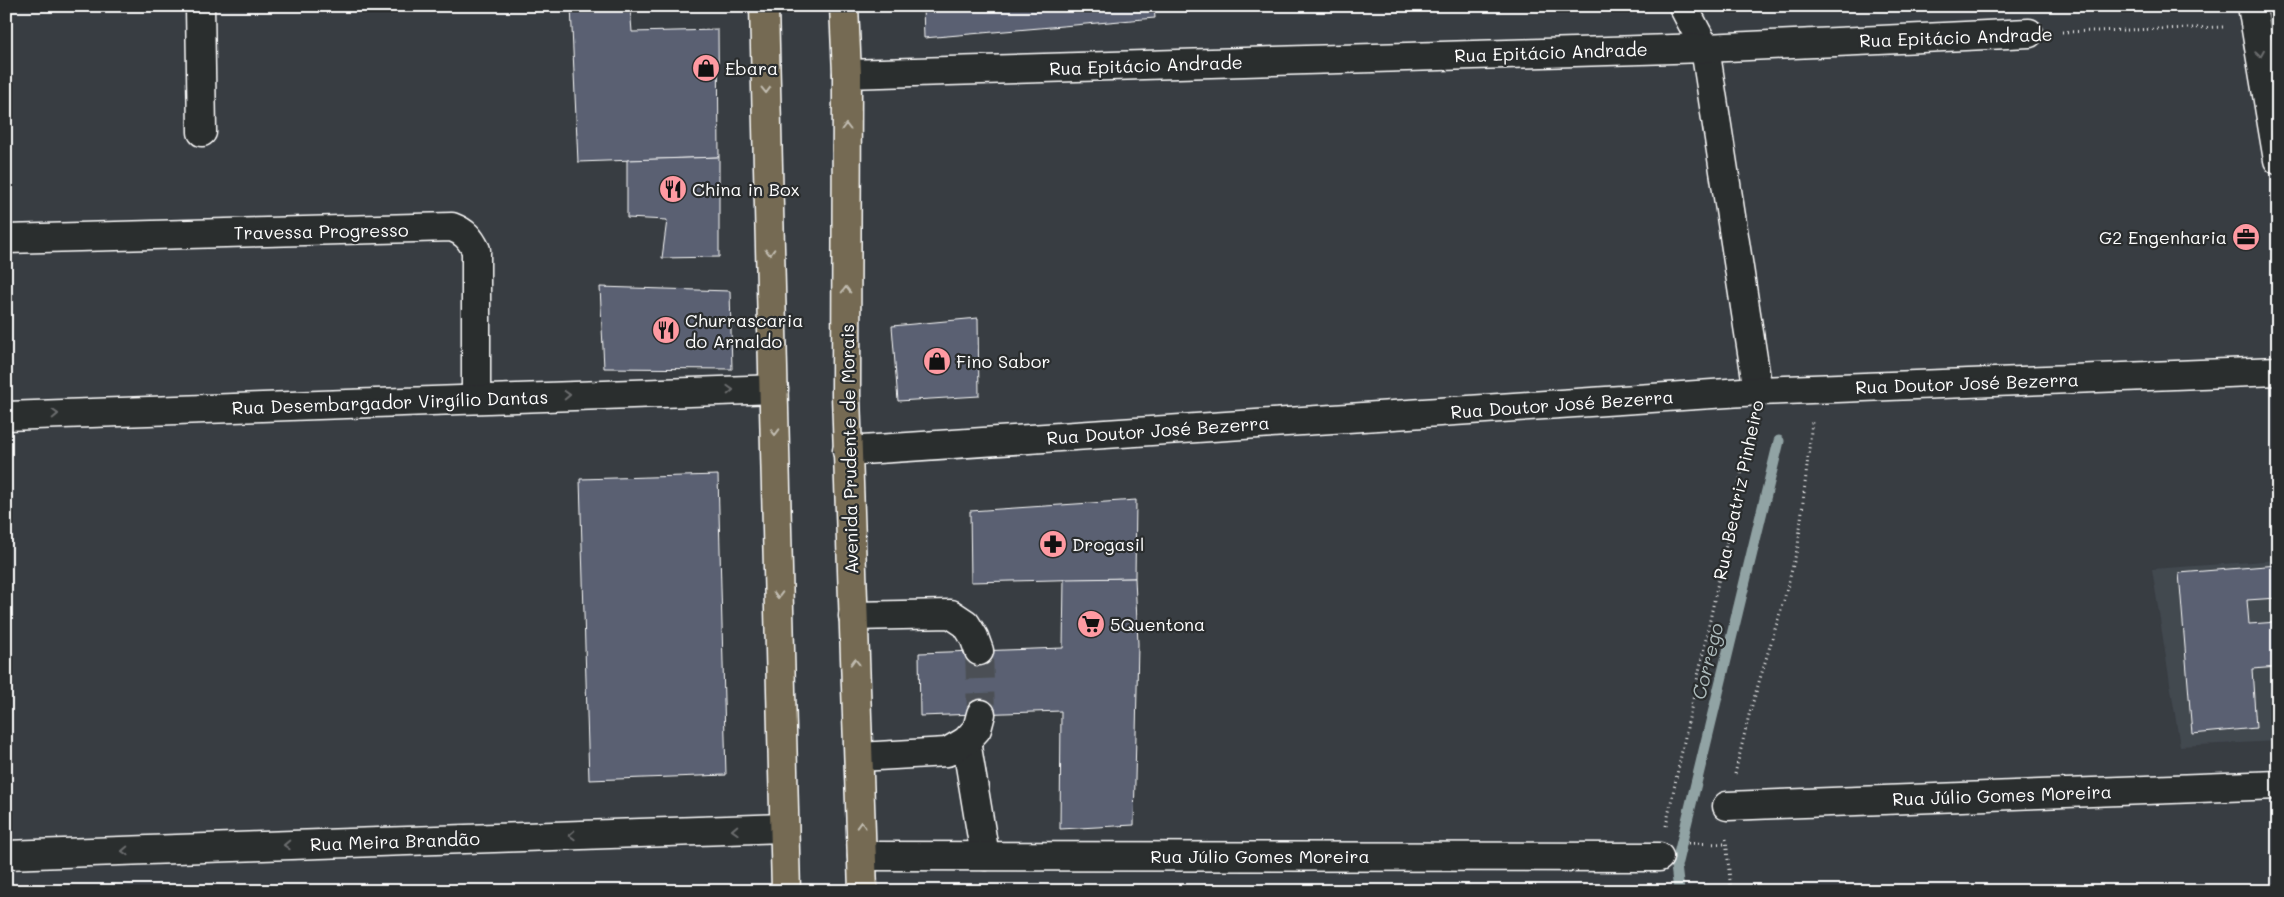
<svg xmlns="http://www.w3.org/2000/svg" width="2284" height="897" font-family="Mali,sans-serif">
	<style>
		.built { fill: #424850 }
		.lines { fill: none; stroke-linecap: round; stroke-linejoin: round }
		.stream { stroke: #91a3a4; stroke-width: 11 }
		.building { fill: #5a6172; stroke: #fff }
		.minor-tunnel { stroke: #4c5055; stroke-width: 28; stroke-dasharray: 28 14; stroke-linecap: butt }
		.minor-casing { stroke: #fff; stroke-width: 31 }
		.major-casing { stroke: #fff; stroke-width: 31 }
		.path { stroke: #fff; stroke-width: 3; stroke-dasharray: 1 4; stroke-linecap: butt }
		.minor { stroke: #2a2d2e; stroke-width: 28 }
		.major { stroke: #756b52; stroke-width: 28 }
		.oneway { stroke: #6a6c6d }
		.oneway2 { stroke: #c1bcb1 }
		.labels { text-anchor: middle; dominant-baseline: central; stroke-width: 4.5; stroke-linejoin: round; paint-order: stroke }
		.street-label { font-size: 18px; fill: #fff; stroke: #2a2d2e }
		.poi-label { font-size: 18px; fill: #fff; stroke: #2a2d2e; text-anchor: start }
		.water-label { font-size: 19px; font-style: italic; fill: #acbabb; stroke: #2a2d2e }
	</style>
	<rect width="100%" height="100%" fill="#383d42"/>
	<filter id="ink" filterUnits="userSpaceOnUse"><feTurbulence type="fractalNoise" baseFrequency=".02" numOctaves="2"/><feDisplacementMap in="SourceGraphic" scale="10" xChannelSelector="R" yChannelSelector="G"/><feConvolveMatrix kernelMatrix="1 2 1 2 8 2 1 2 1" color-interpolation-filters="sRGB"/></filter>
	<g filter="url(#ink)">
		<path class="built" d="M2278,560v181l-98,5 -28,-177z"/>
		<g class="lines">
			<path class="stream" d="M1679,891l-3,-25 103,-425"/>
		</g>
		<g class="building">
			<path d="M571,6h59l2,26 86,-2 1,127 -141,5z"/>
			<path d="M923,6h231l1,12 -231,20z"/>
			<path d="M719,157v100l-57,1 5,-38 -40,-2v-58z"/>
			<path d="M600,287l130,4 2,78 -128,-1z"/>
			<path d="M978,318l1,78 -81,5 -6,-75z"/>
			<path d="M718,475l8,300 -137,5 -9,-301z"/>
			<path d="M1136,500l-1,78 -164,4 -1,-71z"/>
			<path d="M2278,565v33l-31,2 2,24 29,-2v45l-26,2 4,59 -64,6 -13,-161z"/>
			<path d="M1135,578l3,66 -4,181 -74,4 1,-118 -141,5 -1,-63 144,-5 1,-69z"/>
		</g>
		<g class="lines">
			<path class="minor-tunnel" d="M979,651l2,63"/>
			<g class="minor-casing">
				<g id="minor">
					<path d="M200,6l2,126"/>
					<path d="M1683,6l22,42 53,343"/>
					<path d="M2252,6l26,154"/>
					<path d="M847,74l858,-26 324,-15"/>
					<path d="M6,239l446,-12c13,5 18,11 24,23v148"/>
					<path d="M6,416l768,-27"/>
					<path d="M847,451l911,-60 520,-20"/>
					<path d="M853,616l98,-2 15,10 8,13 5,14"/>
					<path d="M966,741l19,115"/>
					<path d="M859,757l88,-5 19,-11 11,-12 4,-15"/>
					<path d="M1727,806l551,-21"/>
					<path d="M6,855l777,-27"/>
					<path d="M862,856l797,1"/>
				</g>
			</g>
			<g class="major-casing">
				<g id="major">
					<path d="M764,6l22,885"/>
					<path d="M844,6l3,68 -1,321 17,496"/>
				</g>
			</g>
			<g class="path">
				<path d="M2062,32l161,-5"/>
				<path d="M1735,774l14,-59 35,-115 14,-54 14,-124"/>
				<path d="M1666,826l86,-403"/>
				<path d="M1726,839l5,52"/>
				<path d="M1688,843l38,1"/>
			</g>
			<use href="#minor" class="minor"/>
			<use href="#major" class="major"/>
		</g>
		<defs><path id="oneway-chevron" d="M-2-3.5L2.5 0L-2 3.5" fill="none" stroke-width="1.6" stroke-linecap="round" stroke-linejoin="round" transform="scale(1.25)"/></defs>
		<g class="oneway">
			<use href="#oneway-chevron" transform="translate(2260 54) rotate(81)"/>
			<use href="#oneway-chevron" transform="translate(730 390) rotate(-2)"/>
			<use href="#oneway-chevron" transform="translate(567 395) rotate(-2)"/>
			<use href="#oneway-chevron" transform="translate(55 414) rotate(-2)"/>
			<use href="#oneway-chevron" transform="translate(735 830) rotate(178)"/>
			<use href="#oneway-chevron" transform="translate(572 835) rotate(178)"/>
			<use href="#oneway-chevron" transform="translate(287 845) rotate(178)"/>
			<use href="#oneway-chevron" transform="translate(125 851) rotate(178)"/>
		</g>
		<g class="oneway2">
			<use href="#oneway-chevron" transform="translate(766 90) rotate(89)"/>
			<use href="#oneway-chevron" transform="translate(846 127) rotate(-90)"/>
			<use href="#oneway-chevron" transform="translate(770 252) rotate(89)"/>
			<use href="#oneway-chevron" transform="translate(846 290) rotate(-90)"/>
			<use href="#oneway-chevron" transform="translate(775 432) rotate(89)"/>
			<use href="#oneway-chevron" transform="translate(778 595) rotate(89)"/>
			<use href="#oneway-chevron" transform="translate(855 662) rotate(-92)"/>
			<use href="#oneway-chevron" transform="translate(861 825) rotate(-92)"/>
		</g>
	</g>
	<defs>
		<g id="shop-disc" transform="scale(1.4375)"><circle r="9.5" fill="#ff9aa2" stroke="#2a2d2e"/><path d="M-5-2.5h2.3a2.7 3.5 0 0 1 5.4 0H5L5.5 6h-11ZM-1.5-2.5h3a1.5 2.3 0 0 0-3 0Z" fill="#111"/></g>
		<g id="restaurant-disc" transform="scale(1.4375)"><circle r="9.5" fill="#ff9aa2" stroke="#2a2d2e"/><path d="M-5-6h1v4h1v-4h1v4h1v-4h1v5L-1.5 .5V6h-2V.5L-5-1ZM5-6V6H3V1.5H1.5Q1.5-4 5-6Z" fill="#111"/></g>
		<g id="office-disc" transform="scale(1.4375)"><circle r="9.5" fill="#ff9aa2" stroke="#2a2d2e"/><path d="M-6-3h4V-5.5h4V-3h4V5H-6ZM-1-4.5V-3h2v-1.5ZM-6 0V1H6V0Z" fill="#111"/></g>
		<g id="pharmacy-disc" transform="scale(1.4375)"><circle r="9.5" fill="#ff9aa2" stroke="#2a2d2e"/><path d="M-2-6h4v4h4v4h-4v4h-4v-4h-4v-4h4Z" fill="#111"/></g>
		<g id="supermarket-disc" transform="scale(1.4375)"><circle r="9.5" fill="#ff9aa2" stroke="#2a2d2e"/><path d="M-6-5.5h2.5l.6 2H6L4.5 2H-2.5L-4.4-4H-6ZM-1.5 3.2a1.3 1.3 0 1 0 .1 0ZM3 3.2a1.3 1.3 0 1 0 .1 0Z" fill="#111"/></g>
	</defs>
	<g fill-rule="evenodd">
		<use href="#shop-disc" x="706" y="68"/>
		<use href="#restaurant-disc" x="673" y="189"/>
		<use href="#office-disc" x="2246" y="237"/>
		<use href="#restaurant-disc" x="666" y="330"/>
		<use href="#shop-disc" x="937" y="361"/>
		<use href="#pharmacy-disc" x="1053" y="544"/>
		<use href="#supermarket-disc" x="1091" y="624"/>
	</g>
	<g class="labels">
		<g class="street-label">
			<text transform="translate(1956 37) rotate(-2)">Rua Epitácio Andrade</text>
			<text transform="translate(1551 52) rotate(-2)">Rua Epitácio Andrade</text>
			<text transform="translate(1146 65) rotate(-2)">Rua Epitácio Andrade</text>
			<text transform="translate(321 231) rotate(-1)">Travessa Progresso</text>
			<text transform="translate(1967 383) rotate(-2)">Rua Doutor José Bezerra</text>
			<text transform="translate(390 402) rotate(-2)">Rua Desembargador Virgílio Dantas</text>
			<text transform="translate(1562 404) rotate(-4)">Rua Doutor José Bezerra</text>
			<text transform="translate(1158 430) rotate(-4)">Rua Doutor José Bezerra</text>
			<text transform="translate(849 449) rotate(-91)">Avenida Prudente de Morais</text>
			<text transform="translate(1738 490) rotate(-78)">Rua Beatriz Pinheiro</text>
			<text transform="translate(2002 795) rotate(-2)">Rua Júlio Gomes Moreira</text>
			<text transform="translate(395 841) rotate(-2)">Rua Meira Brandão</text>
			<text x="1260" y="856">Rua Júlio Gomes Moreira</text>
		</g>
		<g class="poi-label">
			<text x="725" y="68">Ebara</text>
			<text x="692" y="189">China in Box</text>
			<text x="2227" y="237" text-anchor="end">G2 Engenharia</text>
			<text x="685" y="320">Churrascaria<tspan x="685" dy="21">do Arnaldo</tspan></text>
			<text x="956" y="361">Fino Sabor</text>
			<text x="1072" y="544">Drogasil</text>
			<text x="1110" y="624">5Quentona</text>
		</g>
		<g class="water-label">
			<text transform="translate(1707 661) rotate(-76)">Corrego</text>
		</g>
	</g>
	<rect width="2284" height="897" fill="none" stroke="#2a2d2e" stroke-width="25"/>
	<rect x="12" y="12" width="2259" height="872" fill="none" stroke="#fff" stroke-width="2" filter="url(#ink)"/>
</svg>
